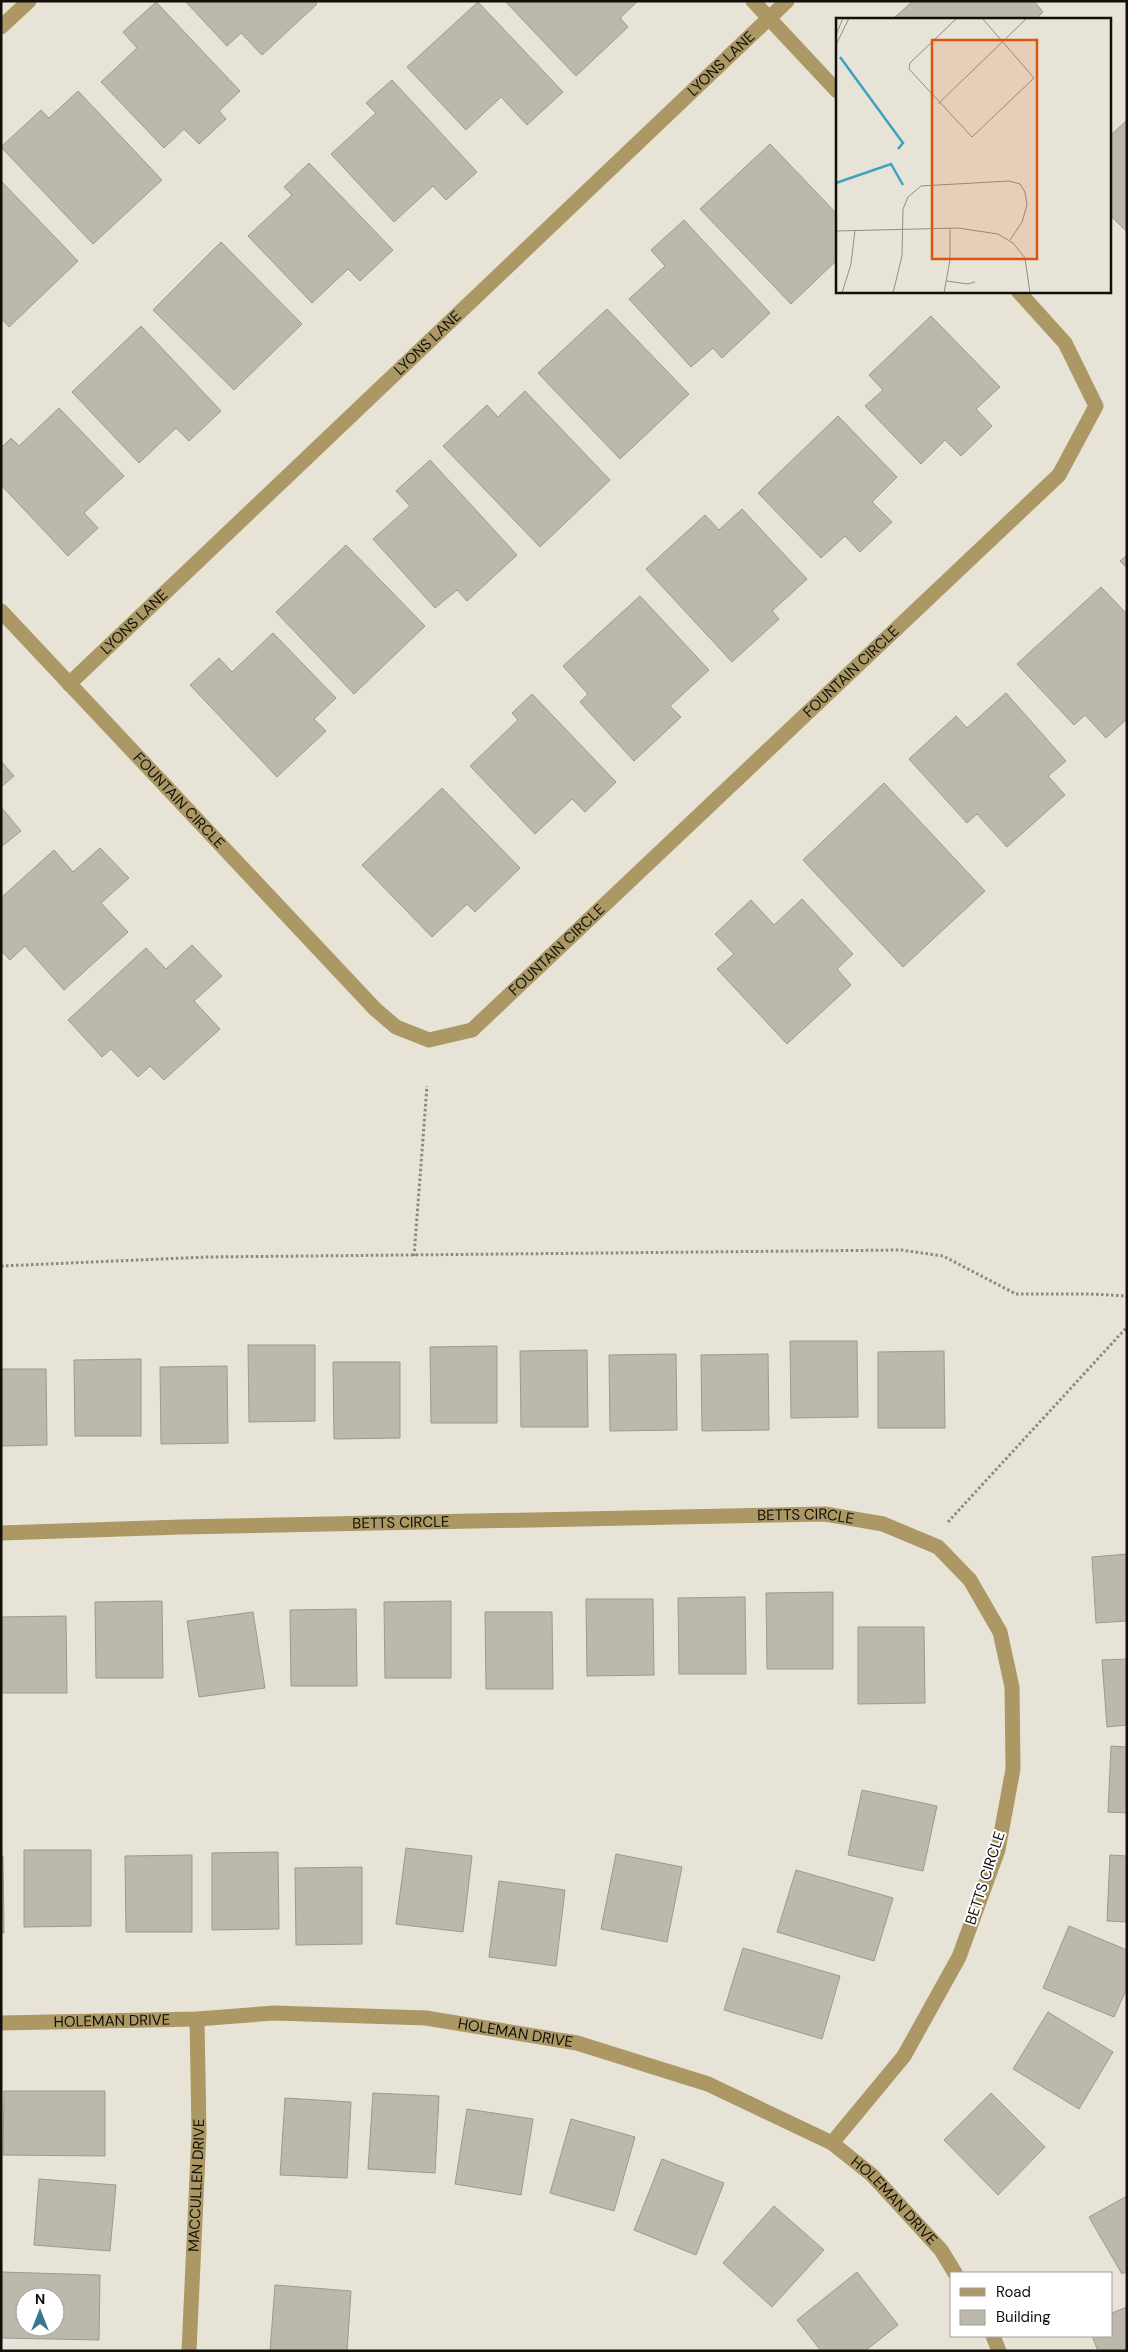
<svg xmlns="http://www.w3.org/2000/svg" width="1128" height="2352" font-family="'DM Sans',sans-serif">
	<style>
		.building { fill: #bcb8ab; stroke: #9d998d; fill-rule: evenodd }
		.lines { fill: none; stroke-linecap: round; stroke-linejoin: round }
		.path { stroke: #8c8980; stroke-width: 3; stroke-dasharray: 2.5 2.5; stroke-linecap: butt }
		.street { stroke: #ab9864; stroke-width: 15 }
		.labels { text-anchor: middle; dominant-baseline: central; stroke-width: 4; stroke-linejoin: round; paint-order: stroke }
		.street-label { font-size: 15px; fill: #100f0b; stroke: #fff }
		.inset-river { fill: none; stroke: #3ea2c3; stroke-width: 2.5 }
		.inset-road { fill: none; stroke: #928e85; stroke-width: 1 }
		.view { fill: #dd550c; fill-opacity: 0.15; stroke: #dd550c; stroke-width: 2.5 }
		.inset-edge { fill: none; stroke: #100f0b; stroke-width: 2.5 }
	</style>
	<rect width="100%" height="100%" fill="#e8e3d7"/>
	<g class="building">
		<path d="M185,1h129l3,3 -55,51 -21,-22 -14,13z"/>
		<path d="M505,1h133l-18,17 8,9 -52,49z"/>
		<path d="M913,1h121l9,11 -7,7h-140l-1,-2z"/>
		<path d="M156,2l84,89 -21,20 7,8 -27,25 -15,-15 -20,19 -63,-66 36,-34 -14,-16z"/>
		<path d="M478,2l85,90 -36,33 -26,-28 -35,33 -59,-63z"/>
		<path d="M392,80l85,92 -31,28 -13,-14 -39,36 -63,-68 45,-41 -10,-10z"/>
		<path d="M78,91l84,89 -69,64 -92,-97 40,-37 8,8z"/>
		<path d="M1127,120v112l-18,-18v-77z"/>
		<path d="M770,144l67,70v46l-46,44 -91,-95z"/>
		<path d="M309,163l84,87 -33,31 -12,-12 -36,34 -64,-67 44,-41 -8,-8z"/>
		<path d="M1,181l77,80 -69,66 -8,-9z"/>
		<path d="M684,220l86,93 -48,45 -9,-10 -22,19 -62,-68 36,-33 -14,-16z"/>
		<path d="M221,242l81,82 -68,66 -81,-80z"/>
		<path d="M607,309l82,85 -69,65 -82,-86z"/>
		<path d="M931,316l69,71 -24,22 16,17 -31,30 -16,-16 -24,24 -56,-58 18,-16 -14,-15z"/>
		<path d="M141,326l80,85 -32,30 -13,-13 -37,35 -67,-71z"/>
		<path d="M525,391l85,89 -70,67 -97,-101 44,-41 11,12z"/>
		<path d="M59,408l65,68 -40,37 14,15 -30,28 -67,-71v-37l10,-10 8,8z"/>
		<path d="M838,416l59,61 -25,25 20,20 -32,30 -15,-16 -24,22 -63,-65z"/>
		<path d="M430,460l87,95 -50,46 -10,-11 -22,18 -62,-69 37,-33 -14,-15z"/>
		<path d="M742,509l65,70 -35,32 7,8 -47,43 -86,-93 59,-54 14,15z"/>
		<path d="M346,545l79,81 -71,68 -78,-82z"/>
		<path d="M1127,555v13l-7,-7z"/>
		<path d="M1101,587l26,27v105l-21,19 -21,-23 -11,10 -57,-61z"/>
		<path d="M640,596l69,74 -39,36 11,11 -47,44 -54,-59 8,-8 -25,-28z"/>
		<path d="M273,633l63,65 -22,21 12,12 -49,46 -87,-92 29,-27 13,14z"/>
		<path d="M1006,693l60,68 -18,15 17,19 -58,52 -30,-33 -10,9 -58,-64 47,-43 11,12z"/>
		<path d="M532,694l84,88 -31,30 -13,-13 -37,35 -65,-68 48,-46 -6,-7z"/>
		<path d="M1,761l13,15 -13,11z"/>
		<path d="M884,783l101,108 -82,76 -100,-107z"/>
		<path d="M442,788l78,80 -45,44 -8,-8 -35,33 -70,-72z"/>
		<path d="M1,807l20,24 -20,16z"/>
		<path d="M100,848l29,30 -28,25 27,29 -64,58 -39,-44 -15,14 -9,-9v-53l53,-48 19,22z"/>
		<path d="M802,899l51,55 -16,15 14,16 -64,59 -70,-75 17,-15 -19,-20 36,-34 23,25z"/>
		<path d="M192,945l30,31 -28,25 26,28 -56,51 -14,-14 -12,11 -27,-28 -9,8 -34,-37 78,-72 20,21z"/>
		<path d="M790,1341h67l1,76 -67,1z"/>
		<path d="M248,1345h67v76l-66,1z"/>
		<path d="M497,1346v77h-66l-1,-76z"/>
		<path d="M587,1350l1,77h-67l-1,-76z"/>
		<path d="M944,1351l1,77h-67v-76z"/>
		<path d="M676,1354l1,76 -67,1 -1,-76z"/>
		<path d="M768,1354l1,76 -67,1 -1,-76z"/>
		<path d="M141,1359v77h-66l-1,-76z"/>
		<path d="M333,1362h67v76l-66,1z"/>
		<path d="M227,1366l1,77 -67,1 -1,-77z"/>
		<path d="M1,1369h45l1,76 -46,1z"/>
		<path d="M1127,1554v67l-31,2 -4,-66z"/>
		<path d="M833,1592v77h-66l-1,-76z"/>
		<path d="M745,1597l1,77h-67l-1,-76z"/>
		<path d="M586,1599h67l1,76 -67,1z"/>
		<path d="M162,1601l1,77h-67l-1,-76z"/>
		<path d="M451,1601v77h-66l-1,-76z"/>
		<path d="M356,1609l1,77h-66l-1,-76z"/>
		<path d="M253,1612l12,76 -66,9 -12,-76z"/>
		<path d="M485,1612h67l1,77h-67z"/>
		<path d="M66,1616l1,77h-66v-76z"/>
		<path d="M858,1627h66l1,76 -67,1z"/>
		<path d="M1127,1659v66l-20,2 -5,-67z"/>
		<path d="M1111,1746l16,1v66l-19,-1z"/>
		<path d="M862,1790l75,16 -14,65 -75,-16z"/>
		<path d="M406,1848l66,8 -9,76 -67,-8z"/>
		<path d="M24,1850h67v76l-67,1z"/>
		<path d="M278,1852l1,77 -67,1v-77z"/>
		<path d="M616,1854l66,13 -15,75 -66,-13z"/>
		<path d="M192,1855v77h-66l-1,-76z"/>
		<path d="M1110,1855l17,1v66l-20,-1z"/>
		<path d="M1,1856h2l1,77h-3z"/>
		<path d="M362,1867v77l-66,1 -1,-77z"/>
		<path d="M796,1870l97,28 -19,63 -97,-29z"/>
		<path d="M499,1881l66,9 -9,76 -67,-9z"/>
		<path d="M1069,1926l58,24v38l-13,29 -71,-29z"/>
		<path d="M743,1948l97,28 -18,63 -98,-29z"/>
		<path d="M1048,2012l65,40 -34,57 -66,-40z"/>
		<path d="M4,2091h101v65l-102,-1z"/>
		<path d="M373,2093l66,3 -4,77 -67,-4z"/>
		<path d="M991,2093l54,54 -47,48 -54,-55z"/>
		<path d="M285,2098l66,4 -4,76 -67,-3z"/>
		<path d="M467,2109l66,10 -12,76 -66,-11z"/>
		<path d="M571,2119l64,18 -21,74 -64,-18z"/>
		<path d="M662,2159l62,24 -28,72 -62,-25z"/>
		<path d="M39,2179l77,6 -6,66 -76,-6z"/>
		<path d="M1127,2196v75l-5,3 -33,-57z"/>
		<path d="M774,2206l50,44 -52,57 -49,-44z"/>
		<path d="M1,2272l99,3 -1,65 -98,-2zM25,2297h30v30h-30z"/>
		<path d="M857,2272l41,53 -33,26h-44l-24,-31z"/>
		<path d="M275,2285l76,6 -4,60h-77z"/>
		<path d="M1127,2307v44h-29l-6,-15h20v-23z"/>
	</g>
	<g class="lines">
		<g class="path">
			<path d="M414,1256l13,-170"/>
			<path d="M1,1266l206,-9 694,-7 42,6 73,38h75l36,2"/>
			<path d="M948,1522l179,-195"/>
		</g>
		<g class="street">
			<path d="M753,1l84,90"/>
			<path d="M1,27l28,-26"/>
			<path id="s1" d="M1,611l374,398 21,18 33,13 43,-10 587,-555 37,-69 -31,-63 -47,-52"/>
			<path id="s2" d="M69,684l718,-683"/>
			<path id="s3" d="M1,1533l180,-6 644,-13 58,10 55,23 32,33 30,52 12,55 1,82 -15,81 -39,107 -55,99 -72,87"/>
			<path id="s4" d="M1,2023l196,-4 77,-6 152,5 151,25 131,41 124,59 40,32 69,75 14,23"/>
			<path d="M993,2336l6,15"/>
			<path id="s5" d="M189,2351l10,-218 -2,-114"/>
		</g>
	</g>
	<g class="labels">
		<g class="street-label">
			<text stroke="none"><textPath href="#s2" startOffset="900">LYONS LANE</textPath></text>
			<text stroke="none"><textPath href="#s2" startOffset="495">LYONS LANE</textPath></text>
			<text stroke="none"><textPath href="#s2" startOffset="90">LYONS LANE</textPath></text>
			<text stroke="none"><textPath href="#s1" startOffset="1175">FOUNTAIN CIRCLE</textPath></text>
			<text stroke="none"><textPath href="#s1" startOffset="260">FOUNTAIN CIRCLE</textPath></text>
			<text stroke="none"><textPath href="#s1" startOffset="770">FOUNTAIN CIRCLE</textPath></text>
			<text stroke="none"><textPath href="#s3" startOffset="805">BETTS CIRCLE</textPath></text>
			<text stroke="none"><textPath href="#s3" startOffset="400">BETTS CIRCLE</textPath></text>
			<text transform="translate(985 1878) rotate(-72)">BETTS CIRCLE</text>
			<text stroke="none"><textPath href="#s4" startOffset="111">HOLEMAN DRIVE</textPath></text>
			<text stroke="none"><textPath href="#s4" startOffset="516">HOLEMAN DRIVE</textPath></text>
			<text stroke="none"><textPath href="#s5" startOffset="166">MACCULLEN DRIVE</textPath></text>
			<text stroke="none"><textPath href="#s4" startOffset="938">HOLEMAN DRIVE</textPath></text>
		</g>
	</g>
	<g transform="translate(836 18)">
		<rect width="275" height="275" fill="#e8e3d7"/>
		<path class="inset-river" d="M4,39l63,86 -5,6M0,165l55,-19 12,21"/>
		<path class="inset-road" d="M121,0l-47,45 -1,6 63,68 62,-59 -52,-60M0,17l7,-17M0,27l13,-27M102,86l89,-86M0,213l122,-3 40,6 15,9 12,15 5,35M111,263l21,3 7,-2M6,275l9,-29 4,-34M57,275l9,-37 1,-47 5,-12 13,-11 88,-5 11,3 5,8 2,13 -5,17 -12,18M108,275l6,-33v-32"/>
		<path class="view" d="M96,22h105v219h-105z"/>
		<rect width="275" height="275" class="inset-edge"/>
	</g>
	<rect width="1128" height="2352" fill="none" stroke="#100f0b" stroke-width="5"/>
	<rect x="950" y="2272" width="162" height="65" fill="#ffffff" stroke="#9f9f9d"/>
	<rect x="960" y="2288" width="25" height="8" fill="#ab9864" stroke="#9f9f9d"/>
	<text x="996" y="2297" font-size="15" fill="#100f0b">Road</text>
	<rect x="960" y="2310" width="25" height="15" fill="#bcb8ab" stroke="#9f9f9d"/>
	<text x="996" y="2322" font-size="15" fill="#100f0b">Building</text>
	<g transform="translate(40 2312)"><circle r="24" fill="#ffffff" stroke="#9f9f9d"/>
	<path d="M0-4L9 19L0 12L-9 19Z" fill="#38768b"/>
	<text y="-8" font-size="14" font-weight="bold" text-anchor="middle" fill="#100f0b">N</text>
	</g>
</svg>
